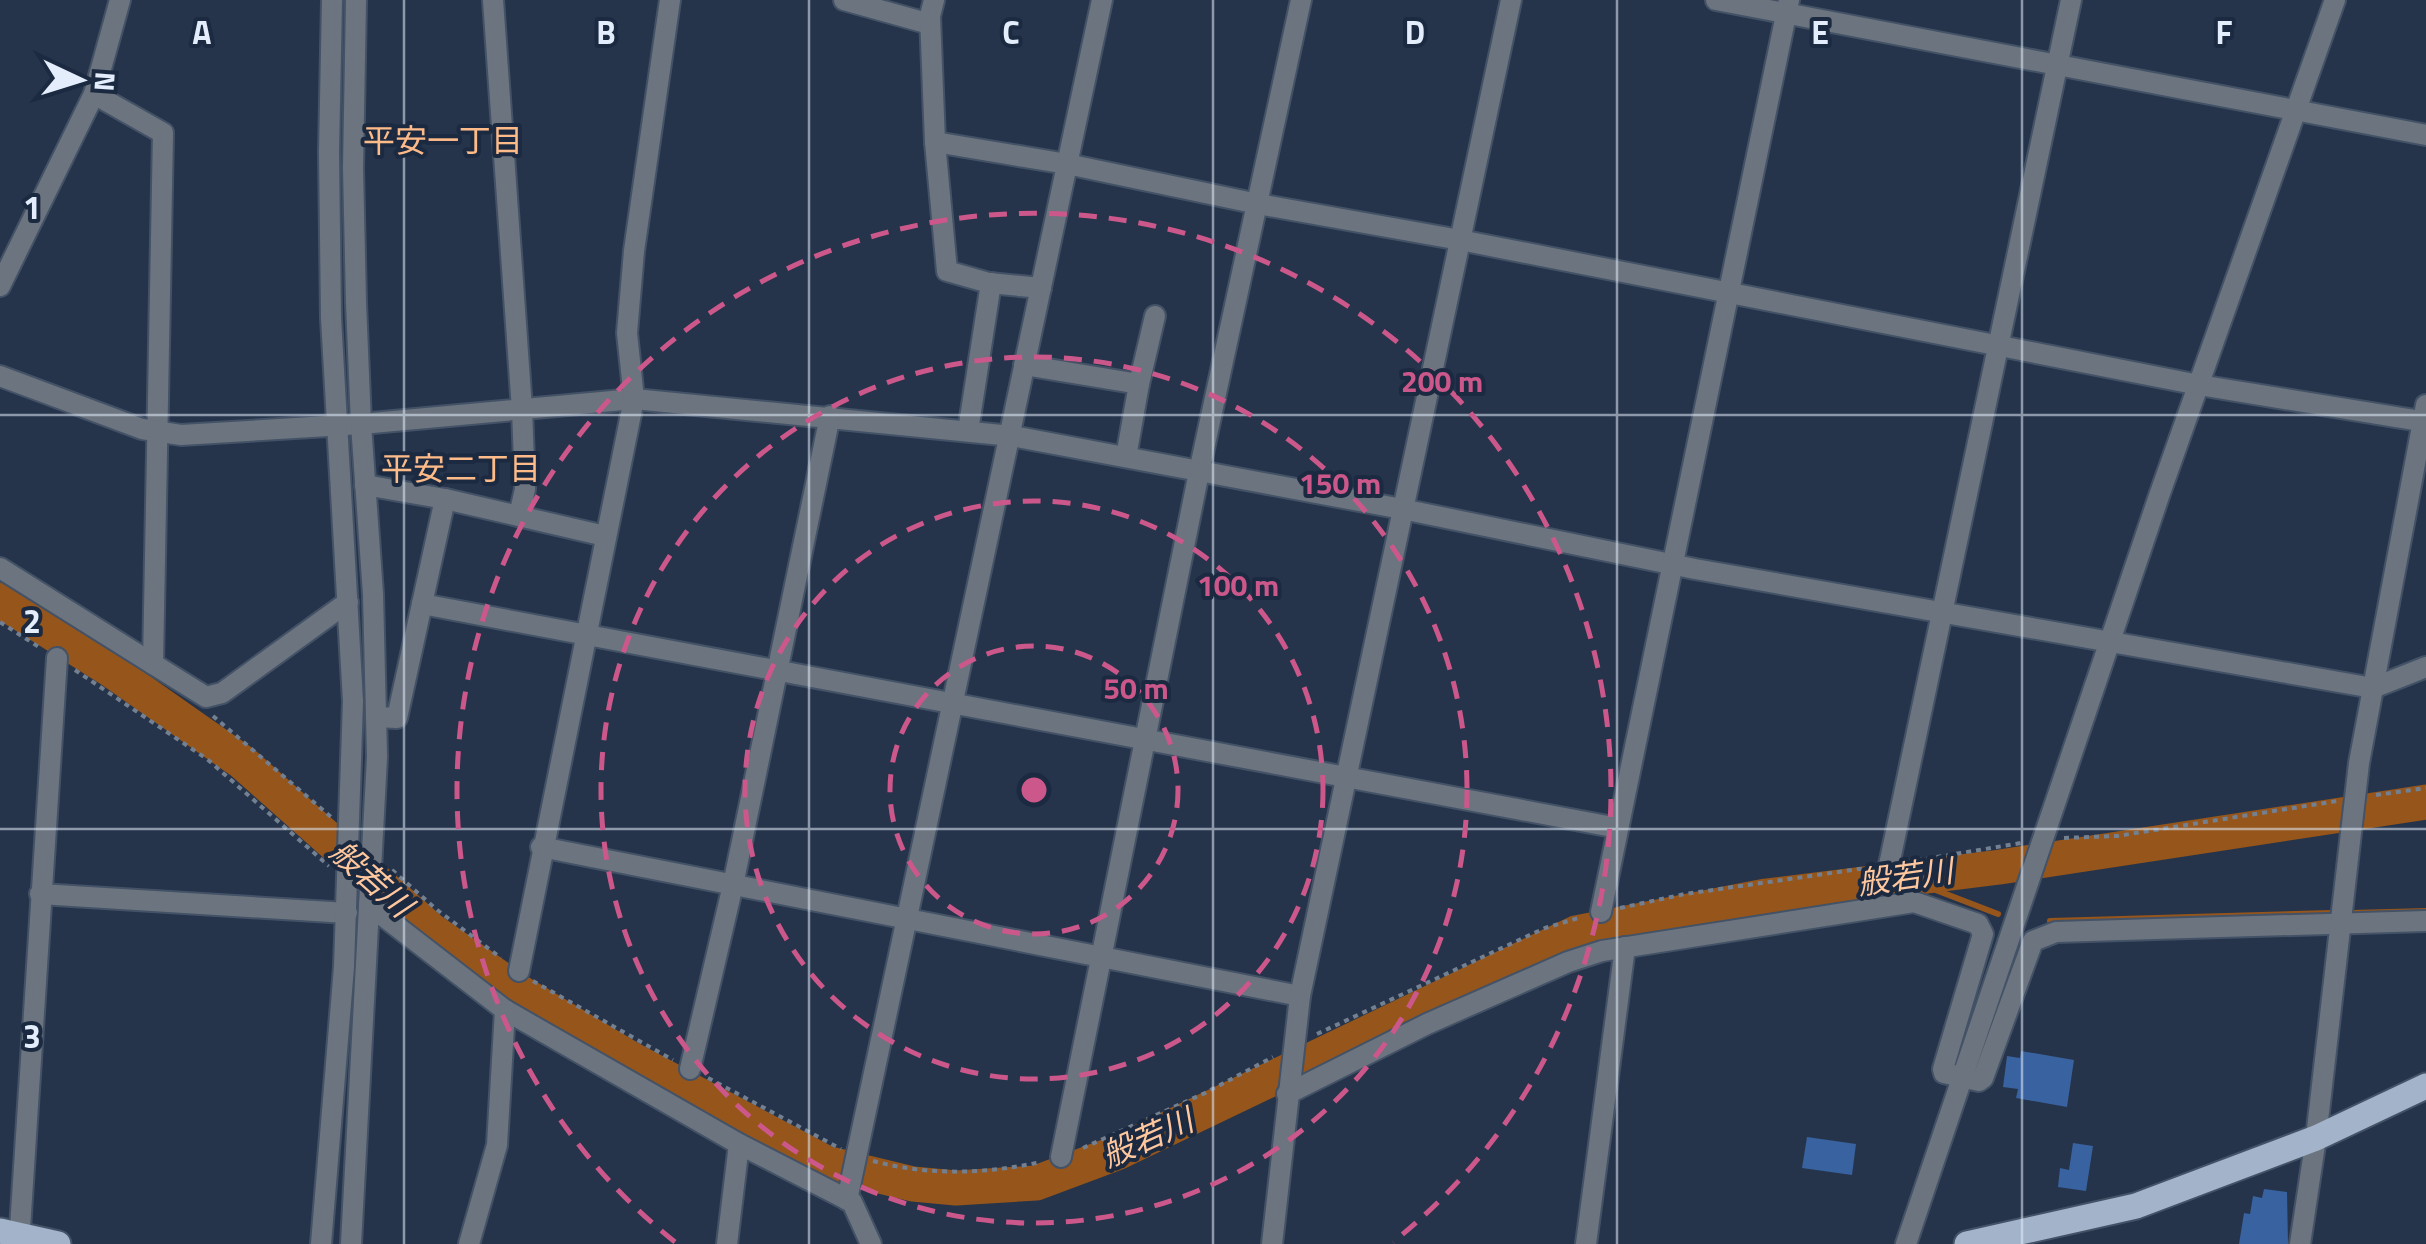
<svg xmlns="http://www.w3.org/2000/svg" width="2426" height="1244" font-family="'Titillium Web','Noto Sans JP',sans-serif">
	<style>
		.lines { fill: none; stroke-linecap: round; stroke-linejoin: round }
		.stream { stroke: #95551b; stroke-width: 6 }
		.river { stroke: #95551b; stroke-width: 35 }
		.building { fill: #3962a0 }
		.minor-casing { stroke: #435266; stroke-width: 24 }
		.major-casing { stroke: #435266; stroke-width: 29 }
		.path { stroke: #738092; stroke-width: 4; stroke-dasharray: 5 5; stroke-linecap: butt }
		.minor { stroke: #6c747f; stroke-width: 20 }
		.major { stroke: #a3b3ca; stroke-width: 25 }
		.grid { fill: none; stroke: #e3edfb; stroke-width: 2.5; stroke-opacity: 0.55 }
		.ring { fill: none; stroke: #cc588b; stroke-width: 5; stroke-dasharray: 18 12 }
		.labels { text-anchor: middle; dominant-baseline: central; stroke-width: 8; stroke-linejoin: round; paint-order: stroke }
		.neighbourhood-label { font-size: 32px; fill: #fdbb8a; stroke: #1b2a40 }
		.water-label { font-size: 32px; font-style: italic; fill: #ffc79e; stroke: #1b2a40 }
		.grid-label { font-size: 32px; text-anchor: middle; font-weight: bold; fill: #e3edfb; stroke: #1b2a40; stroke-width: 8; stroke-linejoin: round; paint-order: stroke }
		.centre { fill: #cc588b; stroke: #1b2a40; stroke-width: 5 }
		.ring-label { font-size: 30px; text-anchor: middle; font-weight: bold; fill: #cc588b; stroke: #1b2a40; stroke-width: 8; stroke-linejoin: round; paint-order: stroke }
	</style>
	<rect width="100%" height="100%" fill="#25344a"/>
	<g class="lines">
		<g class="stream">
			<path d="M1907,879l91,35"/>
			<path d="M2352,913l74,-2"/>
			<path d="M2050,921l281,-8"/>
		</g>
		<path class="river" d="M0,600l111,70 131,92 189,168 90,63 110,66 195,104 87,21 43,4 80,-5 83,-31 457,-219 190,-37 234,-29 426,-65"/>
	</g>
	<g class="building">
		<path d="M2021,1051l53,9 -7,47 -51,-9 2,-9 -15,-2 4,-31 13,2z"/>
		<path d="M1807,1137l49,7 -4,31 -50,-7z"/>
		<path d="M2073,1143l20,3 -7,45 -28,-4 2,-19 9,2z"/>
		<path d="M2264,1189l23,3 1,52h-49l5,-31 6,1 3,-18 9,2z"/>
	</g>
	<g class="lines">
		<g class="minor-casing">
			<g id="minor">
				<path d="M493,0l29,409 3,80 -6,27"/>
				<path d="M844,0l86,24"/>
				<path d="M934,0l-4,16 5,126 12,129 42,12 52,5"/>
				<path d="M1716,0l710,135"/>
				<path d="M94,94l69,39 -10,531 53,33 16,-4 126,-91"/>
				<path d="M935,142l132,22 191,40 202,36 739,145 227,37"/>
				<path d="M0,286l94,-192 26,-94"/>
				<path d="M1024,365l115,19 -13,73"/>
				<path d="M0,376l142,53 39,6 180,-11 273,-25 378,37 390,73 293,60 678,119 53,-21"/>
				<path d="M1139,384l16,-68"/>
				<path d="M968,431l23,-148"/>
				<path d="M365,485l80,14 160,37"/>
				<path d="M0,568l153,96"/>
				<path d="M422,604l1196,224"/>
				<path d="M376,717l21,1 48,-219"/>
				<path d="M541,847l759,149"/>
				<path d="M1889,865l182,-865"/>
				<path d="M40,894l307,19"/>
				<path d="M369,905l136,105 234,134 113,58 19,42"/>
				<path d="M1601,912l188,-912"/>
				<path d="M519,971l115,-572 -7,-66 7,-82 36,-251"/>
				<path d="M690,1069l43,-184 97,-469"/>
				<path d="M1287,1094l140,-70 141,-62 34,-11 312,-49 64,22 5,10 -40,135 1,4 35,8 4,-3 50,-137 23,-9 370,-11"/>
				<path d="M1061,1157l138,-685 102,-472"/>
				<path d="M847,1200l255,-1200"/>
				<path d="M19,1244l38,-586"/>
				<path d="M321,1244l23,-277 9,-266 -22,-383 -2,-166 3,-152"/>
				<path d="M351,1244l26,-487 -4,-163 -12,-170 -5,-121 -3,-135 3,-168"/>
				<path d="M469,1244l28,-99 8,-135"/>
				<path d="M727,1244l12,-100"/>
				<path d="M1272,1244l28,-248 211,-996"/>
				<path d="M1586,1244l39,-297"/>
				<path d="M1906,1244l253,-748 176,-496"/>
				<path d="M2300,1244l16,-106 43,-375 67,-358"/>
			</g>
		</g>
		<g class="major-casing">
			<g id="major">
				<path d="M0,1231l58,13"/>
				<path d="M1967,1244l169,-38 180,-68 110,-52"/>
			</g>
		</g>
		<g class="path">
			<path d="M0,622l42,27"/>
			<path d="M75,670l132,89 122,107"/>
			<path d="M213,716l118,101"/>
			<path d="M2376,795l50,-7"/>
			<path d="M2064,838l53,-2 220,-35"/>
			<path d="M1907,862l114,-19"/>
			<path d="M392,870l44,39 65,49"/>
			<path d="M1620,908l65,-14 188,-27"/>
			<path d="M533,981l140,79"/>
			<path d="M1317,1034l228,-106 37,-11"/>
			<path d="M708,1078l133,71"/>
			<path d="M1083,1148l122,-55 68,-36"/>
			<path d="M873,1161c57,15 111,13 168,1"/>
		</g>
		<use href="#minor" class="minor"/>
		<use href="#major" class="major"/>
	</g>
	<path class="grid" d="M404,0v1244M809,0v1244M1213,0v1244M1617,0v1244M2022,0v1244M0,415h2426M0,829h2426"/>
	<g class="ring">
		<circle cx="1034" cy="790" r="144"/>
		<circle cx="1034" cy="790" r="289"/>
		<circle cx="1034" cy="790" r="433"/>
		<path d="M675 1242A577 577 0 1 1 1393 1242"/>
	</g>
	<g class="labels">
		<g class="neighbourhood-label">
			<text x="443" y="140">平安一丁目</text>
			<text x="461" y="468">平安二丁目</text>
		</g>
		<g class="water-label">
			<text transform="translate(1905 876) rotate(-8)">般若川</text>
			<text transform="translate(372 878) rotate(42)">般若川</text>
			<text transform="translate(1147 1137) rotate(-24)">般若川</text>
		</g>
	</g>
	<g class="grid-label">
		<text x="202" y="44">A</text>
		<text x="606" y="44">B</text>
		<text x="1011" y="44">C</text>
		<text x="1415" y="44">D</text>
		<text x="1820" y="44">E</text>
		<text x="2224" y="44">F</text>
		<text x="32" y="219">1</text>
		<text x="32" y="633">2</text>
		<text x="32" y="1048">3</text>
	</g>
	<circle cx="1034" cy="790" r="15" class="centre"/>
	<g class="ring-label">
		<text x="1442" y="392">200 m</text>
		<text x="1340" y="494">150 m</text>
		<text x="1238" y="596">100 m</text>
		<text x="1136" y="699">50 m</text>
	</g>
	<g transform="translate(80 80) rotate(94)" stroke="#1b2a40" stroke-width="8" paint-order="stroke">
	<path d="M0-8L18 38L0 25L-18 38Z" fill="#e3edfb"/>
	<text y="-15" font-size="28" font-weight="bold" text-anchor="middle" fill="#e3edfb">N</text>
	</g>
</svg>
